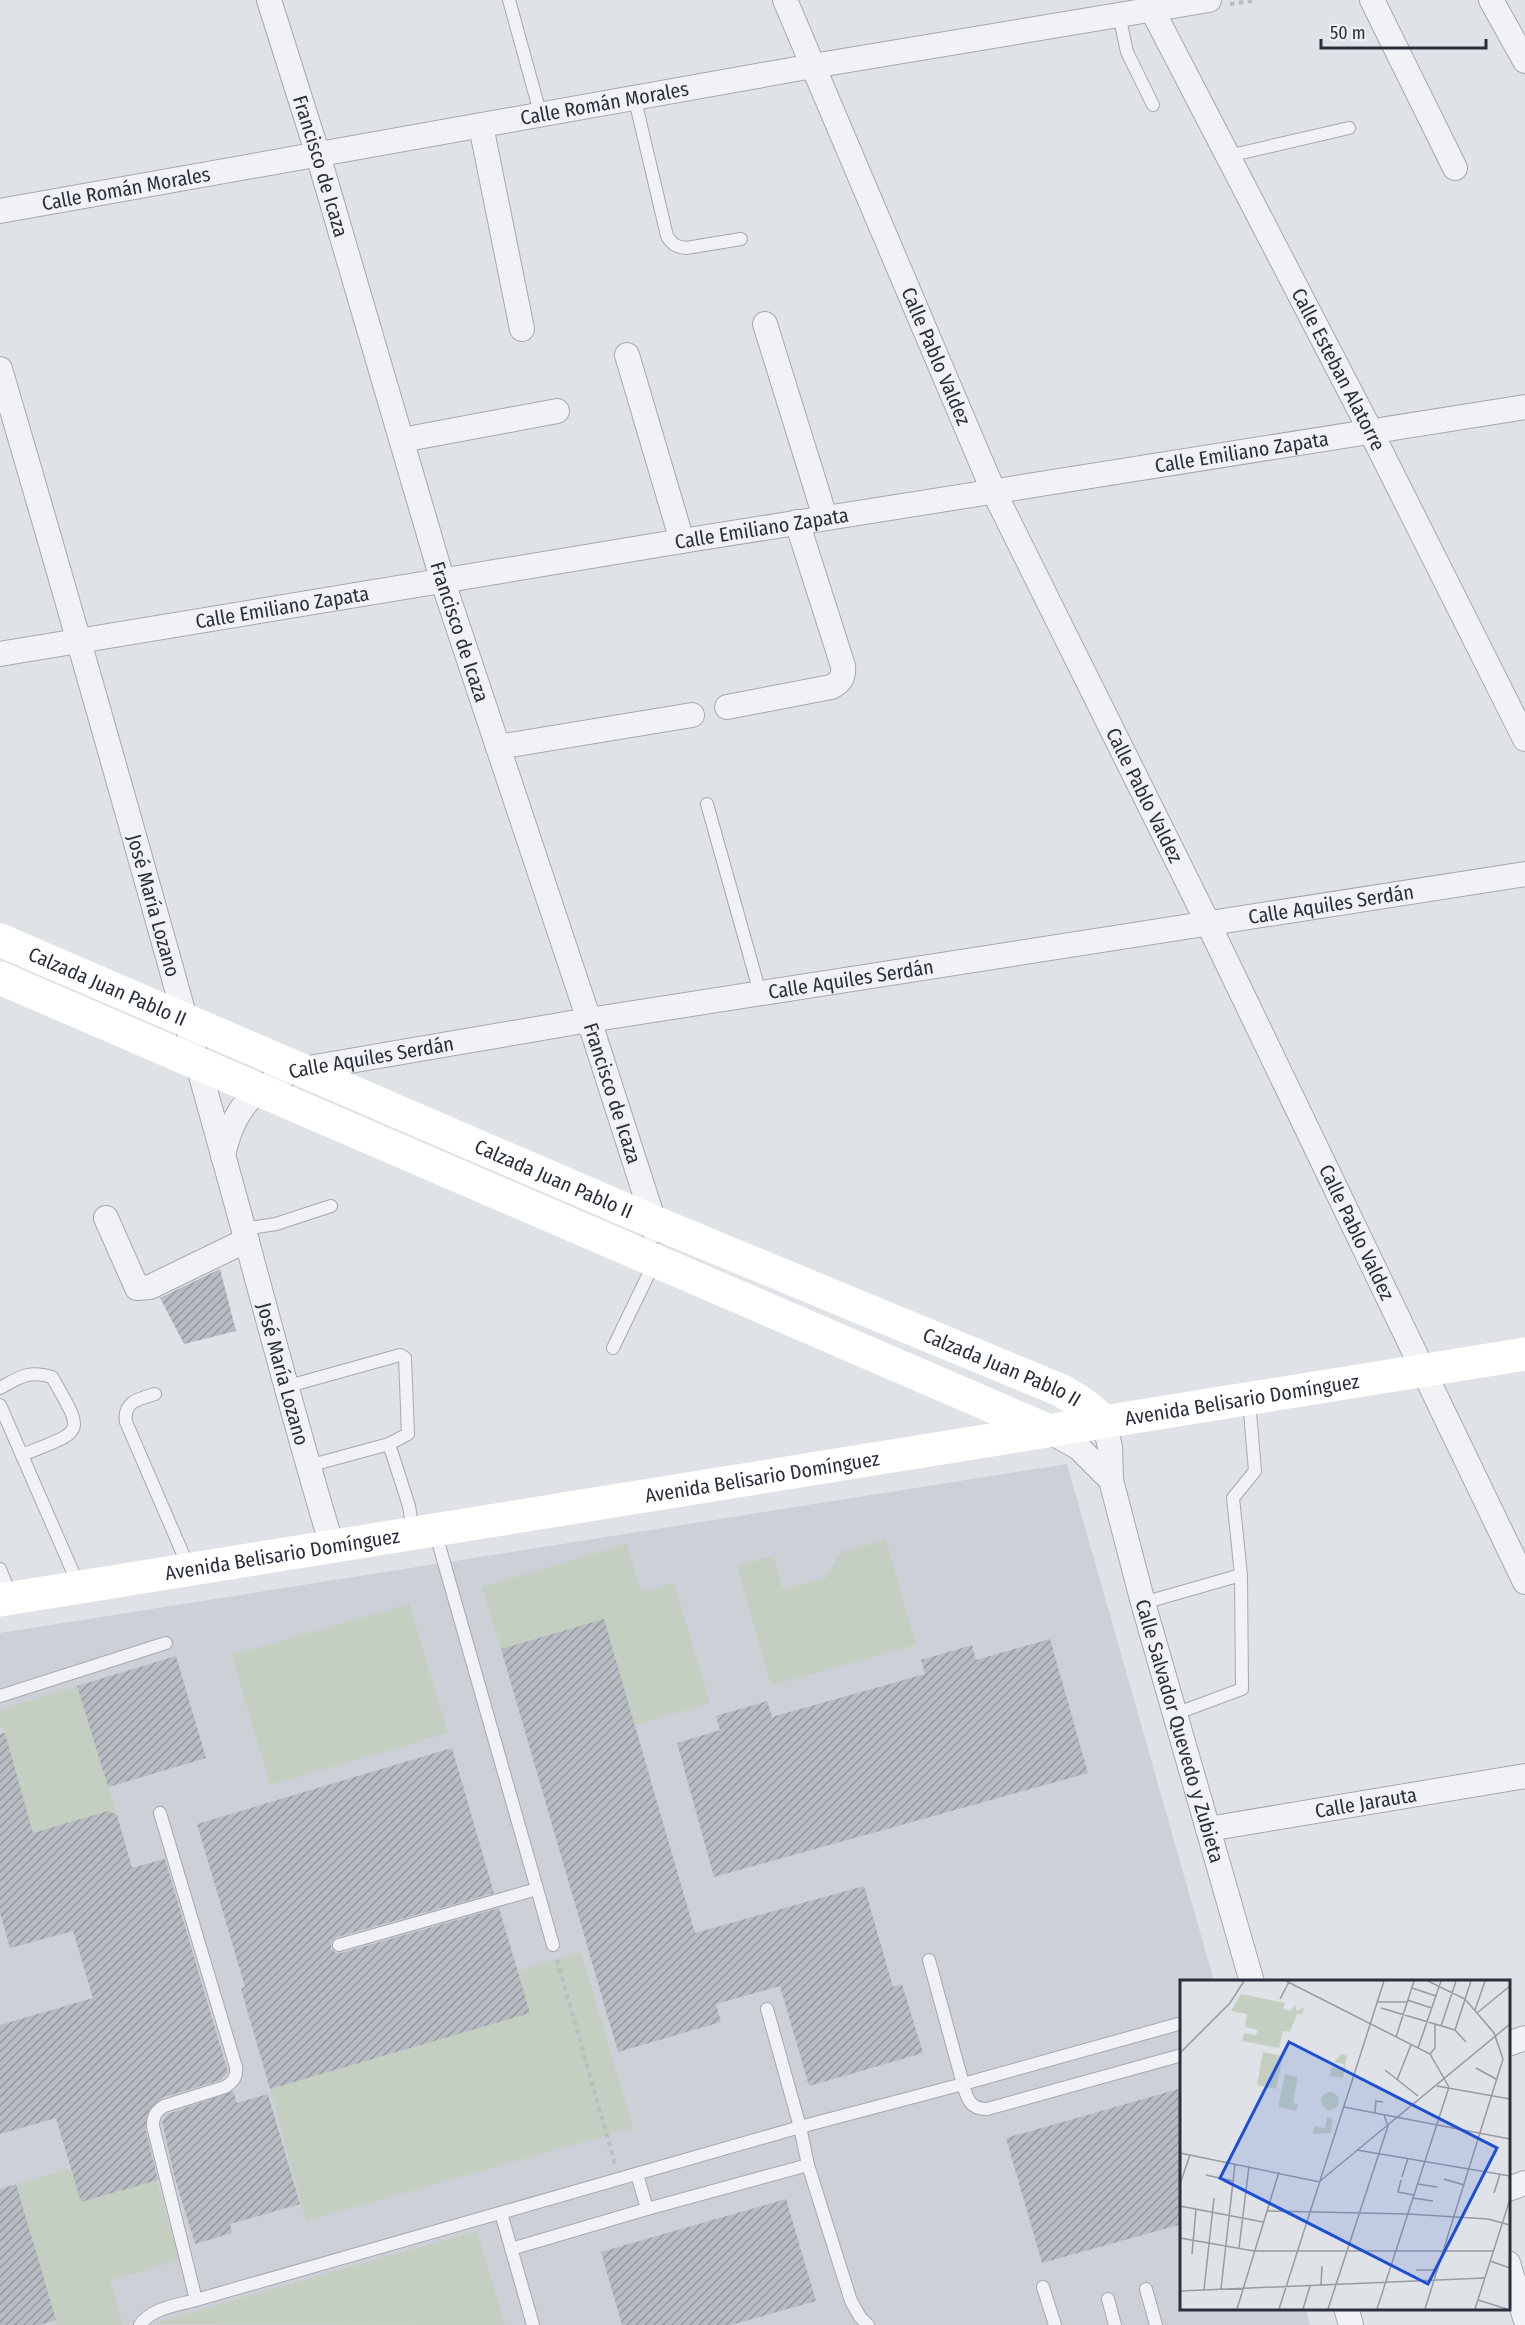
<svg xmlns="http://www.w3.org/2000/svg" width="1525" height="2325" font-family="'Fira Sans Condensed',sans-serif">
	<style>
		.built { fill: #cdd1d7 }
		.green { fill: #c4cfc1 }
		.building { fill: url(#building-hatch) }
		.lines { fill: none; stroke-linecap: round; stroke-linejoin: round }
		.service-casing { stroke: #a5a9af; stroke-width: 14 }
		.minor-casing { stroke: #a5a9af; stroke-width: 26 }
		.path { stroke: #b9bcc1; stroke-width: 4; stroke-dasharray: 4.5 4.5; stroke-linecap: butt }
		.service { stroke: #f1f2f5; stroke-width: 12 }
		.minor { stroke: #f1f2f5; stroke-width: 24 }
		.secondary { stroke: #fff; stroke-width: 33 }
		.labels { text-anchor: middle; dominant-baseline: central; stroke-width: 4.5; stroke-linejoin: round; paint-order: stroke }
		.street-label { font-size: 20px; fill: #2a303b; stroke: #eef0f4 }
		.inset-road { fill: none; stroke: #979ba2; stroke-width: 1.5 }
		.view { fill: #1d4ed8; fill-opacity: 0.15; stroke: #1d4ed8; stroke-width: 3 }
		.inset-edge { fill: none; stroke: #2a303b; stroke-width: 3 }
	</style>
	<defs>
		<pattern id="building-hatch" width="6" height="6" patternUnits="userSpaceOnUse" patternTransform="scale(1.5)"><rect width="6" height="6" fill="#b7bbc2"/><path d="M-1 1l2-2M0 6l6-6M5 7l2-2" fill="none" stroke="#95989f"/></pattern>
	</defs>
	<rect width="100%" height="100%" fill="#dfe2e6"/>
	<path class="built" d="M1067,1464l147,517 -32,1v326l124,1 4,16h-1310v-692z"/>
	<g class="green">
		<path d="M886,1540l30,105 -145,40 -34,-119 36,-10 10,34 43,-12 15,-26z"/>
		<path d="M627,1544l14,48 33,-9 36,120 -75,22 -31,-105 -103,29 -19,-62z"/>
		<path d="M409,1604l39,129 -178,52 -38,-130z"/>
		<path d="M77,1686l40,129 -84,18 -30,-107 -3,1v-17z"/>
		<path d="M581,1952l52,176 -327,93 -36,-132 259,-76 -12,-42z"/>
		<path d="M71,2169l11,33 75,-22 22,80 -69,20 13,45h-66l-41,-141z"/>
		<path d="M477,2231l28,94 -354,-1z"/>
	</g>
	<g class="building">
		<path d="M220,1269l16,62 -52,13 -24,-46z"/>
		<path d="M604,1619l91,314 169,-47 29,101 9,-3 21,69 -114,33 -29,-100 -64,18 5,18 -103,30 -117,-403z"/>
		<path d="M1050,1639l38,134 -374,104 -37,-134 43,-13 -4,-14 51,-15 5,16 153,-43 -4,-14 51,-15 4,15z"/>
		<path d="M176,1656l30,102 -98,29 -31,-101z"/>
		<path d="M5,1733l28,100 75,-22 9,4 15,53 33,-9 63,213 -7,8 -60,18 -12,12 -4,18 13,52 -77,22 -25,-84 -56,16v-109l93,-27 -20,-67 -63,17 -10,-35v-179z"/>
		<path d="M452,1748l42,145 -157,44 -6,5v6l5,5h5l158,-45 31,105 -260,76 -29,-100 4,-2 -48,-163z"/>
		<path d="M1182,2088v136l-140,39 -36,-125z"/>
		<path d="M233,2091l4,12 31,-9 32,110 -70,20 2,9 -37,11 -21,-69 -12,-54 6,-7z"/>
		<path d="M16,2184l40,136 -16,5h-40v-136z"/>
		<path d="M786,2199l30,102 -85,24h-109l-21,-73z"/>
	</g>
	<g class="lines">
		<g class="service-casing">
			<g id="service">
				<path d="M509,0l32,116"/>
				<path d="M1119,15l8,37 26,53"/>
				<path d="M635,100l32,136c5,8 9,11 19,12l55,-9"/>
				<path d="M1228,156l121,-28"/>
				<path d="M707,804l53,189"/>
				<path d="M244,1229l32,-5 55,-18"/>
				<path d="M613,1348l41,-85"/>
				<path d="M285,1387l115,-32 5,3 3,76 -19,10 -81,22"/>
				<path d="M0,1388c20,-11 29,-18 52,-11 34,59 32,53 -30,78"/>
				<path d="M155,1394c-17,5 -32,8 -29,28l63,146"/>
				<path d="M0,1405l79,181"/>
				<path d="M389,1444l20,62 4,26"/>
				<path d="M435,1531l118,414"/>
				<path d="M0,1569l11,27"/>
				<path d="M1241,1575l-8,-77 22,-27 -6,-71"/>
				<path d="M1143,1603l98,-28 1,114 -67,25"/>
				<path d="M0,1696l166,-53"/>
				<path d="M160,1813l76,254c1,10 -2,14 -11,20l-61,19c-8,5 -11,10 -11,20l43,174"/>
				<path d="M339,1945l198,-56"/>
				<path d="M767,2009l33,118 8,38 43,136 9,16 8,8"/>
				<path d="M1182,2023l-219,61c4,15 7,25 24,25l195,-54"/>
				<path d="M637,2174l10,35 161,-44"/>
				<path d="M501,2213l32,112"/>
				<path d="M511,2249l136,-40"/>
				<path d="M1043,2287l12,38"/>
				<path d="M1146,2289l10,36"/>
				<path d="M1108,2299l7,26"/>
				<path d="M140,2325c11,-17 38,-20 56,-25l604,-173 163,-43 -34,-124"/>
			</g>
		</g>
		<g class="minor-casing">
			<g id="minor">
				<path id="s1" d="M269,0l49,155 124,424 147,441 65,202v9"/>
				<path id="s2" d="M785,0l208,490 215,433 317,659"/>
				<path id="s3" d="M1147,0l223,430 155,309"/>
				<path d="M1372,0l83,168"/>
				<path d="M1491,0l34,61"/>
				<path d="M481,126l41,203"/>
				<path id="s4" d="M0,211l813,-145 396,-66"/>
				<path d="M765,324l60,193"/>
				<path d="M627,355l55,186"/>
				<path id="s5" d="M0,369c85,289 166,579 246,869 28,103 55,206 86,308"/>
				<path d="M402,440l155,-29"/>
				<path id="s6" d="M0,654l682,-113 843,-134"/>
				<path d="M727,707l104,-20c10,-5 13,-10 12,-21l-46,-144"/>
				<path d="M498,747l194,-32"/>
				<path id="s7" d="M223,1156c9,-45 30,-70 74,-86l292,-50 936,-146"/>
				<path d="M106,1218l31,70 13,-1 97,-47"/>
				<path id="s8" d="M1104,1421l6,26 1,33 32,123 109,379"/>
				<path d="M1047,1430l32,18 32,32"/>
				<path id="s9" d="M1208,1829l317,-53"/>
				<path d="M1508,2044l17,-6"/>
				<path d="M1508,2189l17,-6"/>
				<path d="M1508,2263l17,55"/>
				<path d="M1346,2308l5,17"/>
			</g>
		</g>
		<g class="path">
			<path d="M1230,4l27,-4"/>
			<path d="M557,1960l58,204"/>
		</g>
		<use href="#service" class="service"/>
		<use href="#minor" class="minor"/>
		<g class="secondary">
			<path id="s10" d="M0,940l654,282 406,168 22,13 22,18"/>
			<path d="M0,978l1047,452"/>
			<path id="s11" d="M0,1600l1525,-246"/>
		</g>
	</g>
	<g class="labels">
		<g class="street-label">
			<text stroke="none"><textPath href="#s4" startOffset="614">Calle Román Morales</textPath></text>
			<text stroke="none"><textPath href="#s1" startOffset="174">Francisco de Icaza</textPath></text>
			<text stroke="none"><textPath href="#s4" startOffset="128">Calle Román Morales</textPath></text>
			<text stroke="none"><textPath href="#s2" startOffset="387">Calle Pablo Valdez</textPath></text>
			<text stroke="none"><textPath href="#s3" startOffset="416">Calle Esteban Alatorre</textPath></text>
			<text stroke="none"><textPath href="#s6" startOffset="1258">Calle Emiliano Zapata</textPath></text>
			<text stroke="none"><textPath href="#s6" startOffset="772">Calle Emiliano Zapata</textPath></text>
			<text stroke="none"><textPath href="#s6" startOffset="286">Calle Emiliano Zapata</textPath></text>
			<text stroke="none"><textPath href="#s1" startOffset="660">Francisco de Icaza</textPath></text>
			<text stroke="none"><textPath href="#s2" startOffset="873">Calle Pablo Valdez</textPath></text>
			<text stroke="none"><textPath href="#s7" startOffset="1167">Calle Aquiles Serdán</textPath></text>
			<text stroke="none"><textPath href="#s5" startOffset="558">José María Lozano</textPath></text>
			<text stroke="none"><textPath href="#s7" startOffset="681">Calle Aquiles Serdán</textPath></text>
			<text stroke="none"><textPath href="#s10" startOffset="117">Calzada Juan Pablo II</textPath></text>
			<text stroke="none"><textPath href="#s7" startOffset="195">Calle Aquiles Serdán</textPath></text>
			<text stroke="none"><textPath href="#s1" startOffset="1146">Francisco de Icaza</textPath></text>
			<text stroke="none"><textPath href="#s10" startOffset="603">Calzada Juan Pablo II</textPath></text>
			<text stroke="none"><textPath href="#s2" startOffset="1359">Calle Pablo Valdez</textPath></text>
			<text stroke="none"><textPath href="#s10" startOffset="1089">Calzada Juan Pablo II</textPath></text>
			<text stroke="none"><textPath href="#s5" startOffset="1044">José María Lozano</textPath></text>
			<text stroke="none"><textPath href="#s11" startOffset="1258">Avenida Belisario Domínguez</textPath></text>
			<text stroke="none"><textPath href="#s11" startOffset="772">Avenida Belisario Domínguez</textPath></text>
			<text stroke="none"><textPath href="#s11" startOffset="286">Avenida Belisario Domínguez</textPath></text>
			<text stroke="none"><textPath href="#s8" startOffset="320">Calle Salvador Quevedo y Zubieta</textPath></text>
			<text stroke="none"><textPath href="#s9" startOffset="160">Calle Jarauta</textPath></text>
		</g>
	</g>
	<g transform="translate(1180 1980)">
		<rect width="330" height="330" fill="#dfe2e6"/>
		<path d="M61,14l44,9 -2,6 7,2 5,-6 2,6 8,-4 -3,7h-5l-7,18 -7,-1 -4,17 -37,-7 2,-8 12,2 2,-5 -13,-3 2,-13 -16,-3zM83,72l20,4 -7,33 -19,-4zM162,74l5,1 -4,23 -13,-2 2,-9 11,2 1,-5 -10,-2zM105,94l13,3 -5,26 5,1 -2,7 -18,-4zM141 121a9 9 0 1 1 18 0a9 9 0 1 1-18 0ZM147,137l6,2 -2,14 -18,1 1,-8 11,2z" fill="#c4cfc1"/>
		<path class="inset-road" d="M106,1l144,73 19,33M248,1l37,18 29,34 9,26M232,8l24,8M100,19l9,-17M227,20l25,8M198,22h29M201,28l74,22 11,12M295,30l10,-29M297,33l33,-27M261,46l15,-45M275,50l16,-49M216,57l18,-56M238,68l23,-67M0,73l50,-50 14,-22M250,74l5,-6v-24M296,88l20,11M205,90l33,26M217,100l14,-35M257,106l73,13M164,127l166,32M195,133l1,-12 7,1M177,170l153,26M0,173l140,29M26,195l27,6M222,197l6,-19M264,199l20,6M221,200l-3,12 16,3M140,201l190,-157M0,204l10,-29M238,204l19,3M314,213l6,-19M233,218l20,3M0,226l83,16M87,231l141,3 80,5 22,6M0,258l74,13h240M59,268l10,-82M12,274l4,-45M310,281l20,7M236,290h21M141,305l1,-19M41,309l14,-125M24,310l10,-92M0,311l304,-13M298,320l29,9M57,329l42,-137M99,329l105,-328M123,329l7,-23M148,329l60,-183 -4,-11M197,329l72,-222M245,329l78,-250M295,329l35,-110"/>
		<path class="view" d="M109,62l208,106 -69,136 -208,-106z"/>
		<rect width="330" height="330" class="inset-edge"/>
	</g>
	<path d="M1321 39v9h165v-9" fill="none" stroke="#2a303b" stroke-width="3"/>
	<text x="1330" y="39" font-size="18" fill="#2a303b" stroke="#eef0f4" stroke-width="4.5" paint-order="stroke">50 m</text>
</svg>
